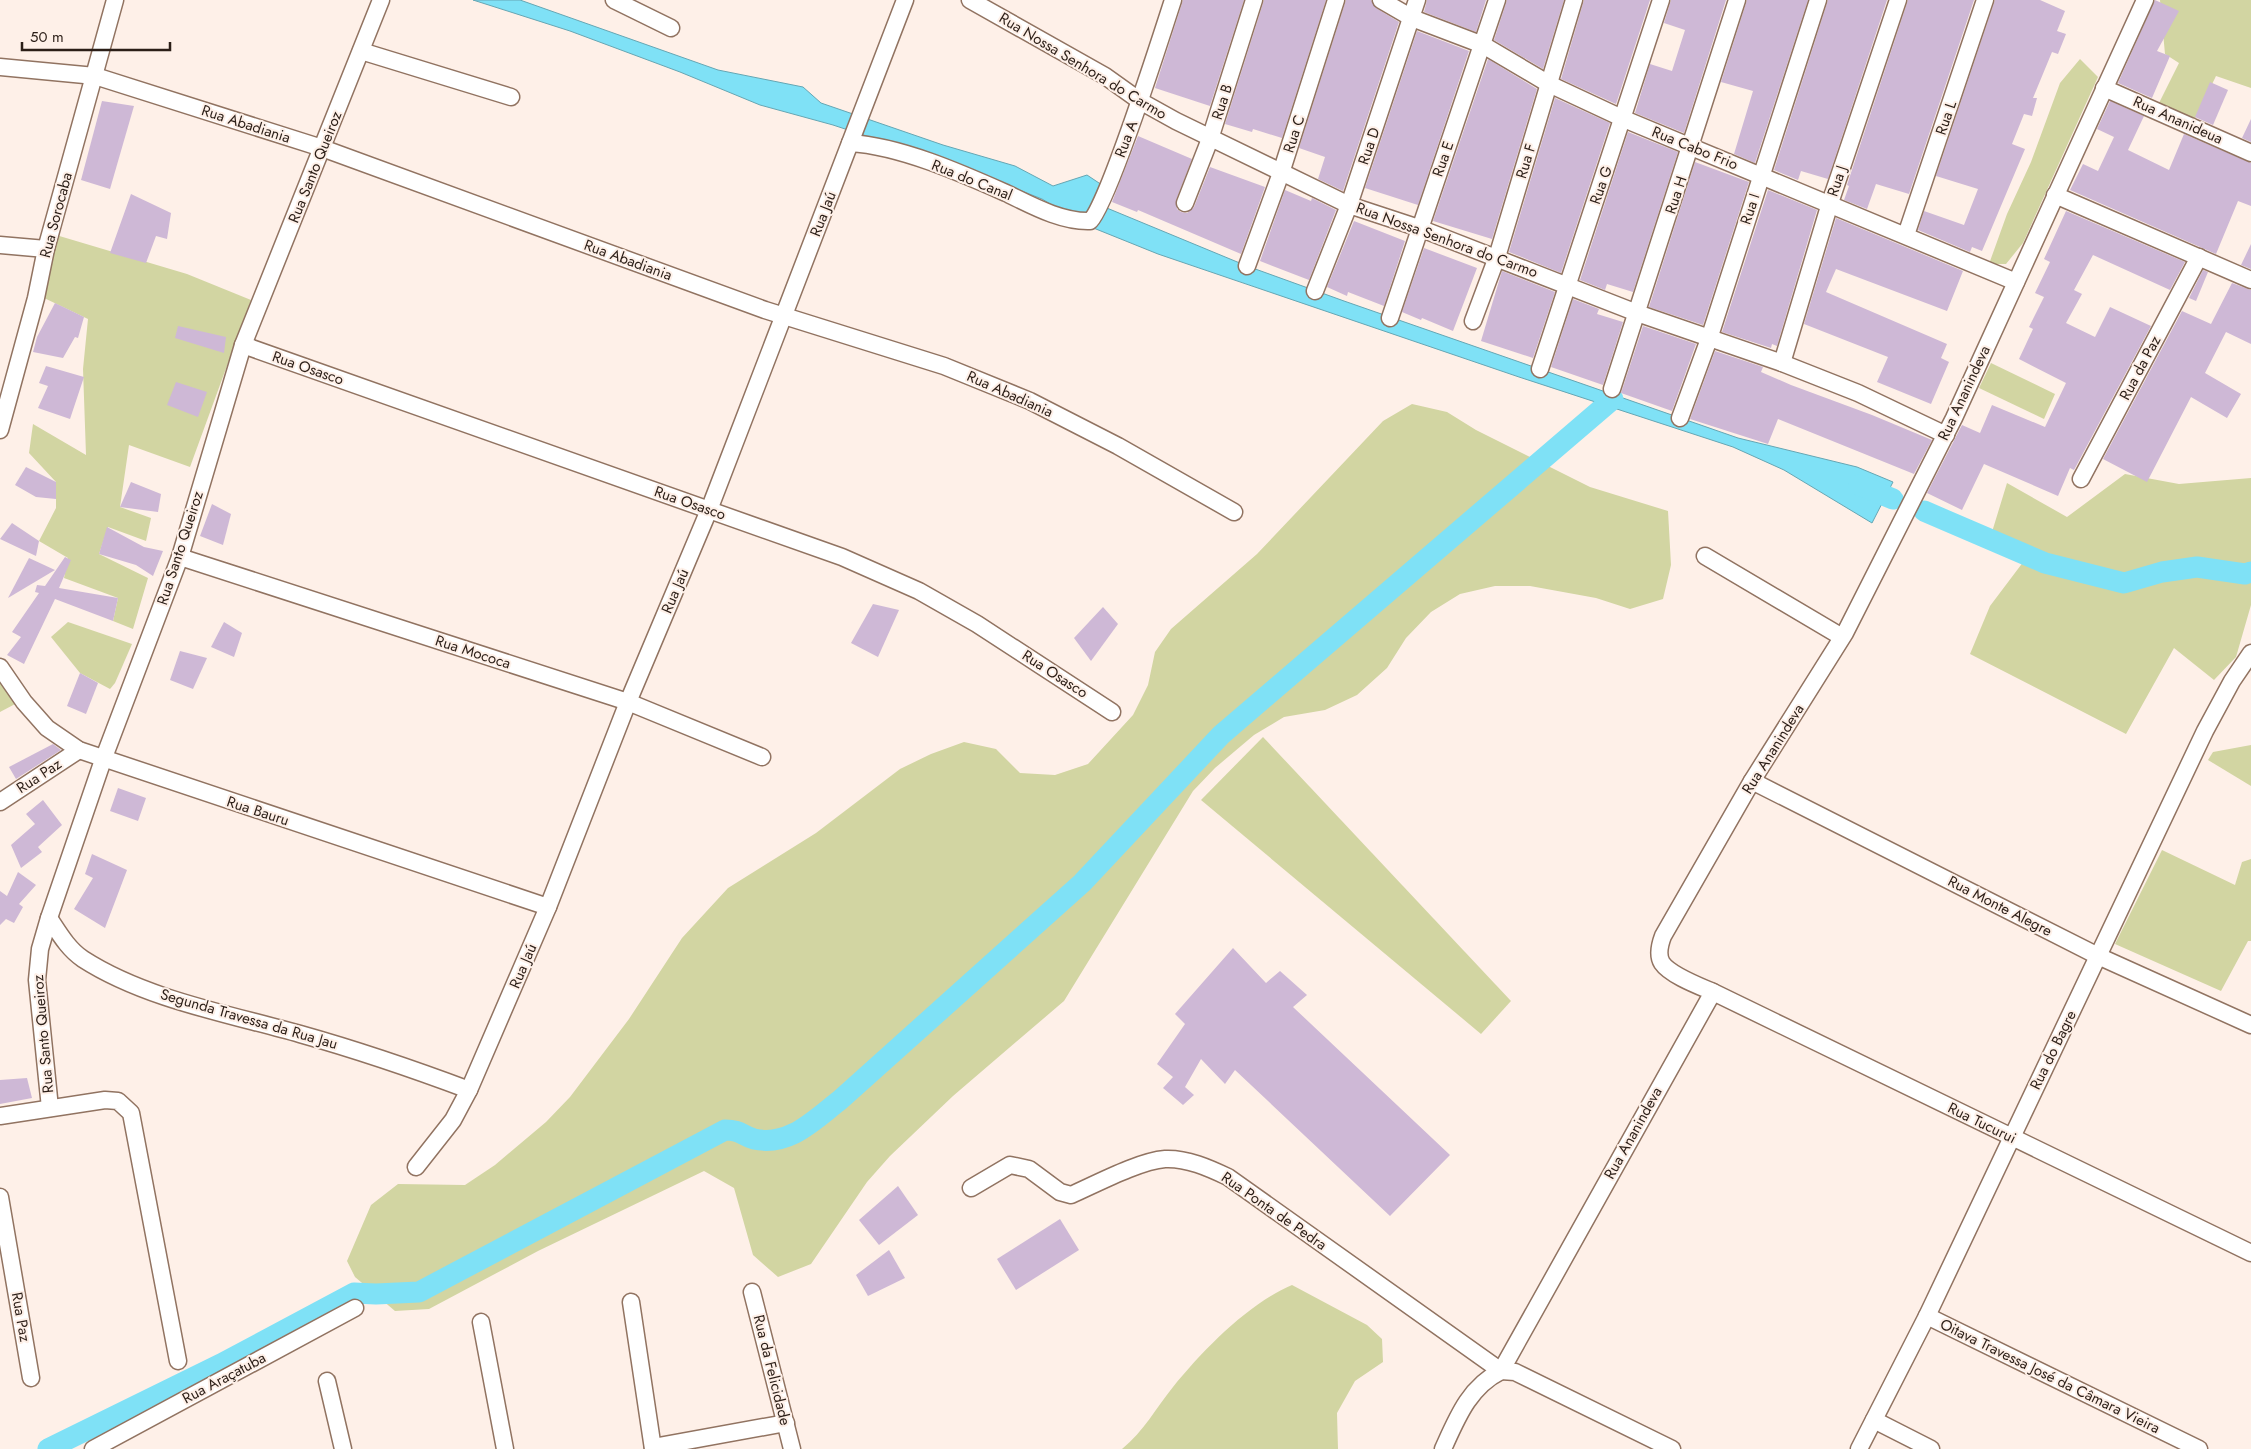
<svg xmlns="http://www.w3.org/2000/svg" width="2251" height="1449" font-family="Jost,sans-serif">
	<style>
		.green { fill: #d2d5a2 }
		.water { fill: #7fe1f6; stroke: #66a6b3 }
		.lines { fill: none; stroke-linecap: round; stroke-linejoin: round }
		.canal { stroke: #7fe1f6; stroke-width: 21 }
		.building { fill: #ceb8d6 }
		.street-casing { stroke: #917361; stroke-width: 19 }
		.street { stroke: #fff; stroke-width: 16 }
		.labels { text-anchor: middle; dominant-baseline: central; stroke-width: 4; stroke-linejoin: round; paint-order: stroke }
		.street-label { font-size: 15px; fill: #2b1e17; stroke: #fef0e8 }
	</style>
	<rect width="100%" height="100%" fill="#fef0e8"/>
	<g class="green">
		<path d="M2160,0h91v88l-35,-12 -22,45 -36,-16 21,-42 -14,-9z"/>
		<path d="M2080,59l18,18 -75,166 -17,21h-17l18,-50 24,-52 29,-79z"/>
		<path d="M56,235l131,39 64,26 -61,167 -61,-22 -9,62 31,11 -5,23 -38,-14 -9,27 49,24 -15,51 -20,-8 5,-23 -54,-20 4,-20 -29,-17 17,-33v-26l-27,-29 4,-29 53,31 -3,-86 5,-50 -46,-22z"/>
		<path d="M1991,363l64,31 -11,25 -65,-31z"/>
		<path d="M1412,404l35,8 29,18 114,57 78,24 3,54 -8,34 -33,10 -34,-11 -66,-12h-35l-35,8 -29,18 -25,26 -19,30 -30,27 -32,15 -41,7 -30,18 -39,33 -22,23 -129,210 -111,95 -63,60 -23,26 -56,82 -33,13 -25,-22 -19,-67 -30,-17 -166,80 -109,58 -34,2 -40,-34 -8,-16 24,-56 27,-21 67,1 30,-20 51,-43 24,-25 59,-78 53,-81 46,-50 88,-55 84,-64 31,-15 33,-12 32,7 24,24 35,2 33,-11 45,-49 15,-30 7,-33 16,-23 86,-75 126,-133z"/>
		<path d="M2125,474l54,10 72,-6v127l-15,52 -22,23 -40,-32 -48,86 -156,-80 20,-48 43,-57 -41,-17 15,-49 60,34z"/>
		<path d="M68,622l64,22 -17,39 -5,6 -30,-16 -29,-36z"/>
		<path d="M0,676l17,27 -17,9z"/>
		<path d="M1263,737l248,264 -30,33 -280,-234z"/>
		<path d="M2251,745v41l-43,-26 5,-8z"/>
		<path d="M2162,850l73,35 7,-23 9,-3v82h-3l-27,50 -106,-47z"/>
		<path d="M1292,1285l75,40 15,14 1,23 -28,19 -18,32 1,36h-216c22,-18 34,-41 51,-62 31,-38 75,-83 119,-102z"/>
	</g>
	<path class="water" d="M473,0h47l198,70 85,17 18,16 122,42 72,21 38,20 34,-11 15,10v21l145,60 97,35 394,137 119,29 36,15 -21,41 -88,-53 -51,-23 -214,-70 -361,-123 -72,-29 -44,-26 -76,-30 -133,-44 -73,-20 -80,-33 -110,-41z"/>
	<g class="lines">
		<g class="canal">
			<path d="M1859,485l34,14"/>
			<path d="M1924,511l121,52 79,20 38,-11 35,-5 48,7 6,-2"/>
			<path d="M48,1449l173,-85 133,-71 22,1 43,-2 306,-162c16,0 16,5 29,9 35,8 60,-19 86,-39l242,-217 139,-148 392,-336"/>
		</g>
	</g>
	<g class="building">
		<path d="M1183,0h61l-34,106 -55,-18z"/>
		<path d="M1264,0h62l-44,138 -29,-9 -1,3 -27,-8z"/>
		<path d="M1346,0h25l5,8 23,14 -56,169 -25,-12 7,-22 -26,-9z"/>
		<path d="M1427,0h59l-10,32 -52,-20z"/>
		<path d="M1507,0h57l-21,69 -49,-29z"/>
		<path d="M1584,0h66l-34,104 -55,-25z"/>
		<path d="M1671,0h55l-42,133 -49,-20 15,-49 22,7 13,-41 -21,-7z"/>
		<path d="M1747,0h61l-53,163 -21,-9 19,-63 -32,-9z"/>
		<path d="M1828,0h59l-59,179 -27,-8 -3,9 -24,-10z"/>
		<path d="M1908,0h66l-65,194 -33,-10 -9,25 -23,-9 5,-14 -2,-1z"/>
		<path d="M1995,0h45l25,11 -8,20 9,3 -8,20 -6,-2 -19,46h4l-5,18 -8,-2 -12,30 13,5 -43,102 -10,-4 -2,5 -52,-22 6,-19 40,14 14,-36 -42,-13z"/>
		<path d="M2155,0l24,11 -22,40 13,5 -18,42 -34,-15z"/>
		<path d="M1417,31l52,20 -51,154 -53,-17z"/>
		<path d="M1488,59l49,30 -45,150 -59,-18z"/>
		<path d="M2210,82l18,8 -15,35 -18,-8z"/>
		<path d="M1555,98l55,25 -49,150 -52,-21z"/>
		<path d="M102,101l32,5 -24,83 -29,-9z"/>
		<path d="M2110,101l34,15 -16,34 41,20 15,-36 67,29v43l-13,-5 -22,53 -146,-64 13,-26 15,7 16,-34 -17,-8z"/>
		<path d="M2251,119v23l-9,-4z"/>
		<path d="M1628,132l50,20 -45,140 -26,-8 -2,6 -25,-10z"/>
		<path d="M1138,136l54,23 -16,41 1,9 4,3 6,1 7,-6 16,-40 55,20 -24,67 -103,-44 -1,2 -25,-10z"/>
		<path d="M1695,162l54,20 -46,143 -54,-18z"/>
		<path d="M1285,190l26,11 1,-3 24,12 -27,70 -49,-19z"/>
		<path d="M1768,190l49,20 -40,136 -5,-2 -1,4 -49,-16z"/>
		<path d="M131,194l40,19 -4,26 -11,-3 -10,27 -36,-10z"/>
		<path d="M2066,211l119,51 -15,28 -77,-35 -19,35 8,4 -16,29 29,14 15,-30 41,19 -77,144 -4,-2 -12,28 -74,-32 -22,46 -35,-17 35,-68 18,8 12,-28 53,22 21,-44 -47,-24 14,-30 -4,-2 15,-30 -9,-4 15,-31 -6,-3z"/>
		<path d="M1836,218l127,53 -16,40 -111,-42 -10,23 121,52 -6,14 8,4 -18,42 -54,-22 11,-25 -84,-33z"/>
		<path d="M1354,221l51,20 -21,65 -36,-14 -1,4 -20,-9z"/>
		<path d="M2251,244v25l-10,-4z"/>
		<path d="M1424,248l53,20 -24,63 -31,-13 -1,2 -19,-8z"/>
		<path d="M2203,270l5,2 -12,29 -7,-3z"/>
		<path d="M1502,271l53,21 -22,66 -52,-17z"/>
		<path d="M2232,283l19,7v54l-25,-12 -21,41 36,21 -14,24 -36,-21 -44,85 -44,-23 79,-148 29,13z"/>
		<path d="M1573,299l26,10 -2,5 26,8 -20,63 -52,-18z"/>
		<path d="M55,303l29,14 -6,21 -3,-1 -12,21 -30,-6 4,-15z"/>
		<path d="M178,326l48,11 -2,16 -49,-15z"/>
		<path d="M1643,326l53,18 -24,67 -51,-18z"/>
		<path d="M1715,351l48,16 -2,5 30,13 81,30 60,25 -18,34 -136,-55 -10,25 -78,-25z"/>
		<path d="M46,366l38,11 -14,42 -32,-11 10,-22 -9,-3z"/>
		<path d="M176,382l31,10 -9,25 -31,-12z"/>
		<path d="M26,467l30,15v17l-20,-2 -21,-12z"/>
		<path d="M131,482l30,12 -3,18 -38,-5z"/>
		<path d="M212,504l19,10 -8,31 -23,-9z"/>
		<path d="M12,523l27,18 -3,15 -36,-17z"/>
		<path d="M107,527l37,20 19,4 -10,25 -17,-11 -37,-11z"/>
		<path d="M65,557l6,3 -12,28 59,10 -5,23 -58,-22 -31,65 -17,-9 14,-18 -9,-5 27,-39 -4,-1 2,-7 8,1z"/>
		<path d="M29,558l26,12 -47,28z"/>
		<path d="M873,604l26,6 -21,47 -27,-14z"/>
		<path d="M1103,607l15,17 -27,37 -17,-23z"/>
		<path d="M224,622l18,11 -8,24 -23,-10z"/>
		<path d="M180,651l27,7 -14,31 -23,-9z"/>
		<path d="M80,673l18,10 -12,31 -19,-8z"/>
		<path d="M53,744l8,6 -45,29 -7,-12z"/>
		<path d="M118,788l28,10 -8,23 -28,-10z"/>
		<path d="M43,800l19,25 -24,22 4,5 -21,16 -10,-23 24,-21 -9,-10z"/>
		<path d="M92,854l35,16 -22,58 -31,-19 19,-31 -8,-4z"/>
		<path d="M18,872l18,13 -17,19 4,3 -9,16 -8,-4 -6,6v-34l7,5z"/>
		<path d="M1233,948l33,35 14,-12 27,24 -14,12 157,148 -60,61 -155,-146 -10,14 -24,-25 -16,28 9,8 -11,10 -20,-17 10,-11 -16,-13 28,-40 -10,-10z"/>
		<path d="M27,1078l5,20 -32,6v-24z"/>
		<path d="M898,1186l20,29 -39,30 -20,-25z"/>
		<path d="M1060,1219l19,31 -63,40 -19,-31z"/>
		<path d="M889,1250l16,28 -37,18 -12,-21z"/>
	</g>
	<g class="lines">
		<g class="street-casing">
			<g id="street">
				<path d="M614,0l57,28"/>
				<path d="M970,0l135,76 35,25 36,20 173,84 70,23 218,85 145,50 76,30 88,42"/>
				<path d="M1381,0l31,18 71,27 66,39 75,35 392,163"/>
				<path d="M361,51l150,46"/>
				<path d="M0,67l95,9 227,72 443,162 179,56 86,35 88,45 116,66"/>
				<path d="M2104,88l147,65"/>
				<path d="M850,143c50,3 111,30 156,50 25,12 55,29 84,28 15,-8 74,-193 83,-221"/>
				<path d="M2055,195l196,85"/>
				<path d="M1185,203l25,-64 44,-139"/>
				<path d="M1906,235l79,-235"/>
				<path d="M0,245l46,4"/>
				<path d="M1247,266l34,-93 55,-173"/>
				<path d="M1315,291l34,-86 68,-205"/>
				<path d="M1390,318l107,-318"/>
				<path d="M1473,321l24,-64 77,-257"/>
				<path d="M243,345l599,212 77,34 58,33 135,88"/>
				<path d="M1782,363l48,-160 68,-203"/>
				<path d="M1540,369l121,-369"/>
				<path d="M1612,389l125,-389"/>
				<path d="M1680,418l29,-79 109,-339"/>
				<path d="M0,430l36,-132 10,-49 69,-249"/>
				<path d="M2081,479l118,-222"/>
				<path d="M1705,556l137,81"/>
				<path d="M180,557l448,145 134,55"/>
				<path d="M0,667l24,35 23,26 32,22 469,157"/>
				<path d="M1752,781l346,175 153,69"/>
				<path d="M0,802l79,-52"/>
				<path d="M49,918c10,15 19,31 34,41 62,40 146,55 217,75 57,16 113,35 169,56"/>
				<path d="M1713,992l538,261"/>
				<path d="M50,1108l-13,-128 3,-31 9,-31 54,-158 77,-203 63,-212 138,-345"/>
				<path d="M0,1116l105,-16 13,1 13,12 47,248"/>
				<path d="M416,1167l37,-47 16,-30 79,-183 80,-205 81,-192 196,-510"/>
				<path d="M971,1188l39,-23 19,4 31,23 11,3c25,-11 68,-34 94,-36 22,-1 44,9 63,18l273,194 14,1 157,77"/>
				<path d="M0,1197l31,181"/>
				<path d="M752,1292l40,157"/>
				<path d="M631,1302l22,147"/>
				<path d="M1927,1316l272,133"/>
				<path d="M481,1322l24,127"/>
				<path d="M327,1381l16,68"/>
				<path d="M1874,1420l57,29"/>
				<path d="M653,1447l133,-24"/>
				<path d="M93,1449l262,-141"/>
				<path d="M1443,1449c14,-31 26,-62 58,-78l212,-379c-14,-6 -43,-17 -51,-29 -5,-8 -2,-19 1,-27l89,-155 93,-148 109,-215 191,-418"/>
				<path d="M1859,1449l68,-133 278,-585 27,-50 19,-28"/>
			</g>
		</g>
		<use href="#street" class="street"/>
	</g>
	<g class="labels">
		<g class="street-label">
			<text transform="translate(1083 66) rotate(31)">Rua Nossa Senhora do Carmo</text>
			<text transform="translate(1222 102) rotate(-72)">Rua B</text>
			<text transform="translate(1946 118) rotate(-71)">Rua L</text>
			<text transform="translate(2178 120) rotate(24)">Rua Ananideua</text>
			<text transform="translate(246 124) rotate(18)">Rua Abadiania</text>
			<text transform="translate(1294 134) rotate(-72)">Rua C</text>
			<text transform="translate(1126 139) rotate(-69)">Rua A</text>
			<text transform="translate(1369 146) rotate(-71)">Rua D</text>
			<text transform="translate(1695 148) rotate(22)">Rua Cabo Frio</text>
			<text transform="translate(1443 159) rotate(-71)">Rua E</text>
			<text transform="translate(1526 161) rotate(-73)">Rua F</text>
			<text transform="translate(315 167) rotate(-68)">Rua Santo Queiroz</text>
			<text transform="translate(972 180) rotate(22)">Rua do Canal</text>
			<text transform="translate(1837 181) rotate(-72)">Rua J</text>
			<text transform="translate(1601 185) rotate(-71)">Rua G</text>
			<text transform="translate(1676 195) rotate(-72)">Rua H</text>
			<text transform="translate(1750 209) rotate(-72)">Rua I</text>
			<text transform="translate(823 214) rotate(-69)">Rua Jaú</text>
			<text transform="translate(56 215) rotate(-75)">Rua Sorocaba</text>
			<text transform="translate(1447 240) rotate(20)">Rua Nossa Senhora do Carmo</text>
			<text transform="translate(628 260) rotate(20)">Rua Abadiania</text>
			<text transform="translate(308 368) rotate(19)">Rua Osasco</text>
			<text transform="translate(2140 368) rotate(-62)">Rua da Paz</text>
			<text transform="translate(1964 393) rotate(-65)">Rua Ananindeva</text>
			<text transform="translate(1010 394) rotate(24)">Rua Abadiania</text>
			<text transform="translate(690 503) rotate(19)">Rua Osasco</text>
			<text transform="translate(180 548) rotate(-72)">Rua Santo Queiroz</text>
			<text transform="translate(675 591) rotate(-67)">Rua Jaú</text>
			<text transform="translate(473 652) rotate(18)">Rua Mococa</text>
			<text transform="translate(1055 674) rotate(33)">Rua Osasco</text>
			<text transform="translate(1773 749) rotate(-58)">Rua Ananindeva</text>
			<text transform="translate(39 776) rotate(-33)">Rua Paz</text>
			<text transform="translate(258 811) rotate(18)">Rua Bauru</text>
			<text transform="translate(2000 906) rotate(27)">Rua Monte Alegre</text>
			<text transform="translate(523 966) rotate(-67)">Rua Jaú</text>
			<text transform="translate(249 1019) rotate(16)">Segunda Travessa da Rua Jau</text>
			<text transform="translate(43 1034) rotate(-95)">Rua Santo Queiroz</text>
			<text transform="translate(2053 1050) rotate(-64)">Rua do Bagre</text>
			<text transform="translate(1982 1123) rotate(26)">Rua Tucurui</text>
			<text transform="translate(1633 1133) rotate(-61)">Rua Ananindeva</text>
			<text transform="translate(1274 1211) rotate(35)">Rua Ponta de Pedra</text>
			<text transform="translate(21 1317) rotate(80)">Rua Paz</text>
			<text transform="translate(772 1370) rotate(76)">Rua da Felicidade</text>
			<text transform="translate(2050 1376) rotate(26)">Oitava Travessa José da Câmara Vieira</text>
			<text transform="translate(224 1378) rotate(-28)">Rua Araçatuba</text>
		</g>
	</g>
	<path d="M22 42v8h148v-8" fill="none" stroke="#2b1e17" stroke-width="2.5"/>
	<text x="30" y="42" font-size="15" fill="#2b1e17" stroke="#fef0e8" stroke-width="4" paint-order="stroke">50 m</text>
</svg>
